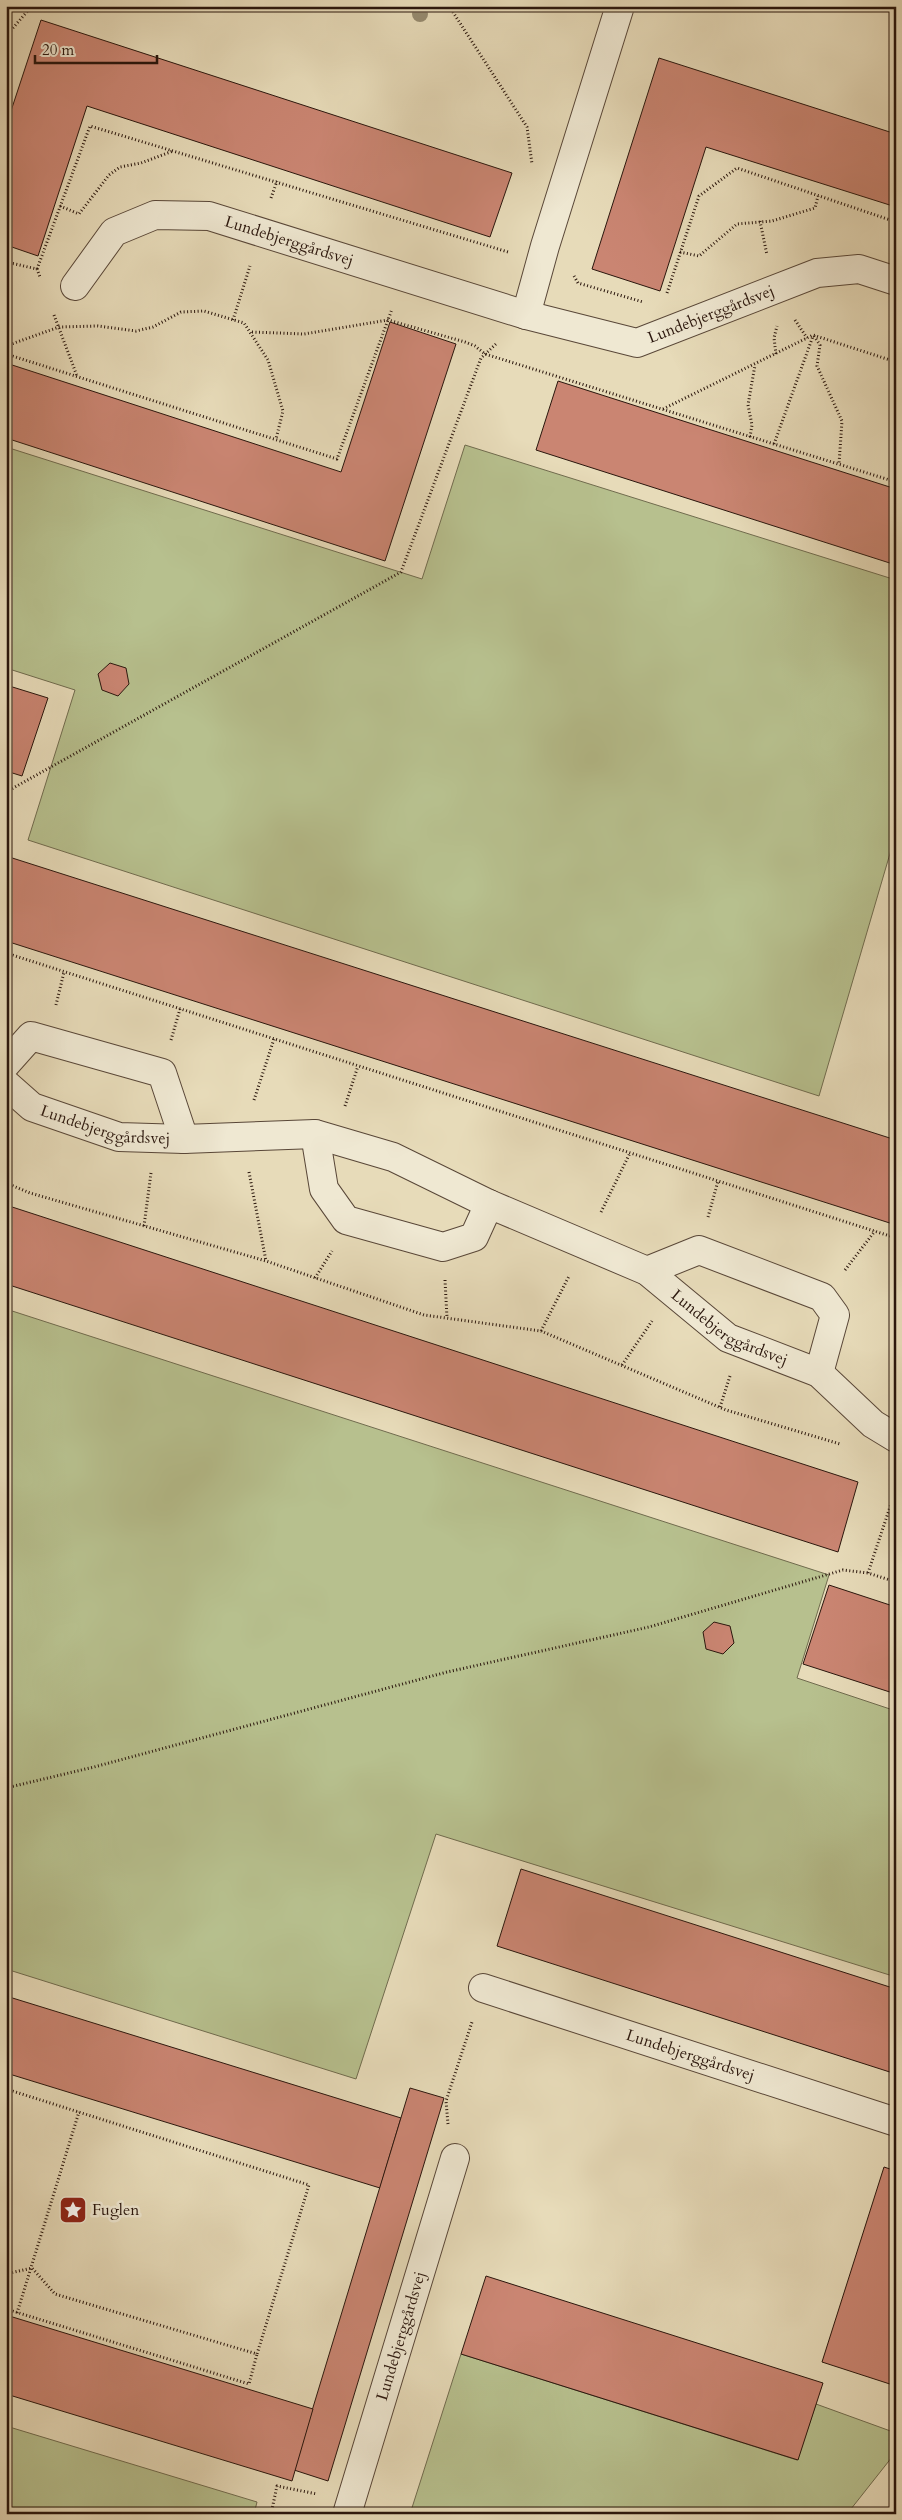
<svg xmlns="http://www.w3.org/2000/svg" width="902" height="2520" font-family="Cardo,serif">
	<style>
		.green { fill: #b7c08e; stroke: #706b4e }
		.building { fill: #ca8572; stroke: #2a160d }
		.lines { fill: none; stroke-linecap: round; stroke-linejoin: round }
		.minor-casing { stroke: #594738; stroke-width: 30 }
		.path { stroke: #2a160d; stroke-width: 3; stroke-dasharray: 1 2.5; stroke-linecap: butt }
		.minor { stroke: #efe8d2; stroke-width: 28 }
		.tree { fill: #968b70 }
		.labels { text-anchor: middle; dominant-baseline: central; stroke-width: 5; stroke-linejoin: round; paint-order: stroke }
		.street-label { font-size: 16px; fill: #2a160d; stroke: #efe8d2 }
		.poi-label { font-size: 16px; fill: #2a160d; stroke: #efe8d2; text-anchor: start }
	</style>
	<rect width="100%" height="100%" fill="#e7dbb9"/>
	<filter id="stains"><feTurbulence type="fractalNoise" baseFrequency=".004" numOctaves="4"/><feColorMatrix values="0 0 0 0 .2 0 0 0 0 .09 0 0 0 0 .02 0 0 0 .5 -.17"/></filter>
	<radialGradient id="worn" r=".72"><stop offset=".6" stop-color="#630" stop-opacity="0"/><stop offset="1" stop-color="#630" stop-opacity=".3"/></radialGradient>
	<g class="green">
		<path d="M465,445l431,135v253l-77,263 -791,-256 47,-150 -69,-22v-221l416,132z"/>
		<path d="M6,1309l823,266 -32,103 99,33v266l-460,-143 -80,245 -350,-110z"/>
		<path d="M461,2354l336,106 19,-56 80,29v19l-49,62h-437z"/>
		<path d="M6,2426l251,76 -3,12h-248z"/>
	</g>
	<g class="building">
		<path d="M41,20l471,153 -22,64 -403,-131 -49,150 -32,-11v-119z"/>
		<path d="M659,58l237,76v73l-190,-60 -46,144 -68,-22z"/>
		<path d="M390,322l66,22 -71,217 -379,-123v-75l335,109z"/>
		<path d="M558,381l338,108v76l-360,-115z"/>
		<path d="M110,663l16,5 3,16 -11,12 -16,-6 -4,-16z"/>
		<path d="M6,685l42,13 -26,78 -16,-5z"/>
		<path d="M6,856l890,284v85l-890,-284z"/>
		<path d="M6,1205l852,277 -20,70 -832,-268z"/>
		<path d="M829,1585l67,22v87l-93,-30z"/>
		<path d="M714,1622l16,4 4,17 -11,11 -17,-5 -3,-17z"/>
		<path d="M521,1869l375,120v85l-399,-128z"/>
		<path d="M6,1996l395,122 -21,70 -374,-115z"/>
		<path d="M410,2088l34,10 -116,383 -34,-11z"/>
		<path d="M884,2167l12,4v215l-74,-24z"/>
		<path d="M486,2276l337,107 -25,77 -337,-106z"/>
		<path d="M6,2315l307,94 -21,72 -286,-87z"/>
	</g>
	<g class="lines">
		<g class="minor-casing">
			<g id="minor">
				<path id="s1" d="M75,286l39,-54 41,-17 54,1 317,99 111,28 180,-70 42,-4 37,12"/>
				<path d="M526,315l19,-69 75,-240"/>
				<path d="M6,1064l25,-28 131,37 22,66"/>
				<path id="s2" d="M6,1084l26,23 87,30 65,2 131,-5 78,23 96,47 158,67 81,67 91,35 54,51 23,14"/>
				<path d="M315,1134l9,55 22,31 97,27 31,-10 15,-33"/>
				<path d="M647,1271l52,-21 123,47 13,18 -16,58"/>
				<path id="s3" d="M483,1988l413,134"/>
				<path id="s4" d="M347,2514l108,-356"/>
			</g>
		</g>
		<g class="path">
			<path d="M449,6l78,121 5,37"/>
			<path d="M6,36l26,-30"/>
			<path d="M271,198l6,-17"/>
			<path d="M60,206l19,8 30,-39 11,-8 21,-4 32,-12"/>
			<path d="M760,221l7,34"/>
			<path d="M680,252l19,4 38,-32 35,-3 43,-13 3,-12"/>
			<path d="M6,262l31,7 3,8"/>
			<path d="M37,269l53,-143 418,126"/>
			<path d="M574,276l4,7 65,19"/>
			<path d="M667,293l32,-97 38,-28 159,54"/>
			<path d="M54,315l23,61"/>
			<path d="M233,320l17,-54"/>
			<path d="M795,320l12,18"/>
			<path d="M252,332l52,2 84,-14 77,22 10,4 10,8 411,128"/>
			<path d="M814,336l6,9 -3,21 25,55 -3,43"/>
			<path d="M6,346l53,-19 39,-1 38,5 17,-4 28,-15 23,-1 40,12 24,37 15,51 -7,28"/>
			<path d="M6,354l331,105 55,-150"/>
			<path d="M776,354l-2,-16 3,-12"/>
			<path d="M663,409l150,-74 83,27"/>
			<path d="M750,437l2,-12 -4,-20 7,-40"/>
			<path d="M774,444l39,-108"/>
			<path d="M6,792l395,-220 80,-214 16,-15"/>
			<path d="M6,953l890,285"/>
			<path d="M56,1005l8,-33"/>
			<path d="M171,1040l9,-31"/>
			<path d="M254,1100l20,-61"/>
			<path d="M345,1106l13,-40"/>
			<path d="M249,1172l17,89"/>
			<path d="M6,1183l24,10 236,68 158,54 117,16 185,79 114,34"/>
			<path d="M601,1212l29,-59"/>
			<path d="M708,1217l10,-36"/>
			<path d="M144,1226l7,-53"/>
			<path d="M845,1270l30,-39"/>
			<path d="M315,1278l17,-27"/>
			<path d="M445,1280l2,38"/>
			<path d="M541,1331l28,-55"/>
			<path d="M622,1365l30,-44"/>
			<path d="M720,1407l10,-31"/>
			<path d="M896,1489l-28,84 28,9"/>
			<path d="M6,1788l88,-21 353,-95 202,-45 194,-57 25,3"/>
			<path d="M6,2089l303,96 -52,169 -202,-60 -23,-26 -26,6"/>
			<path d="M448,2124l-2,-23 26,-79"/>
			<path d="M6,2309l243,75 8,-30"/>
			<path d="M17,2313l62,-201"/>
			<path d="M271,2514l6,-28 40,8"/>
		</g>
		<use href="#minor" class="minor"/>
	</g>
	<circle class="tree" cx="420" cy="14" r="8"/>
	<defs>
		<g id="sight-square" transform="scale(1.4375)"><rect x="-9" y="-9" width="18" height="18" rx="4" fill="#8f2418" stroke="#efe8d2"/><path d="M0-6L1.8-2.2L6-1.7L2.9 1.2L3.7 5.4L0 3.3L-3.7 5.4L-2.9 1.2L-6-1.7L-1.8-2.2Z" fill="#fff"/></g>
	</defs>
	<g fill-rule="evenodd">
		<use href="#sight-square" x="73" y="2210"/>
	</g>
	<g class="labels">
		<g class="street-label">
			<text stroke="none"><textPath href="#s1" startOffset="249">Lundebjerggårdsvej</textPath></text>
			<text stroke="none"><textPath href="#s1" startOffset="691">Lundebjerggårdsvej</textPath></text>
			<text stroke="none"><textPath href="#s2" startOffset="111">Lundebjerggårdsvej</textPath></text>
			<text stroke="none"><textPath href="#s2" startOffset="784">Lundebjerggårdsvej</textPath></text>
			<text stroke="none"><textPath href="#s3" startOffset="218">Lundebjerggårdsvej</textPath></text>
			<text stroke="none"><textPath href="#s4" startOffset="186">Lundebjerggårdsvej</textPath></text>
		</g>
		<g class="poi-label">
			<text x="92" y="2210">Fuglen</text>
		</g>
	</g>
	<rect width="902" height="2520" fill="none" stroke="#e7dbb9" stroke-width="25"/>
	<rect x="8" y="8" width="887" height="2505" fill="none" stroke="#2a160d" stroke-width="2.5"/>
	<rect x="12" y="12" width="877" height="2495" fill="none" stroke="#2a160d"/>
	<path d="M35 55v8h122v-8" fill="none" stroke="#2a160d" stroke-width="2.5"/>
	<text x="42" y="55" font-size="15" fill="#2a160d" stroke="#efe8d2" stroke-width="4" paint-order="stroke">20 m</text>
	<rect width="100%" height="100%" filter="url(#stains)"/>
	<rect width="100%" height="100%" fill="url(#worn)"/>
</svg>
